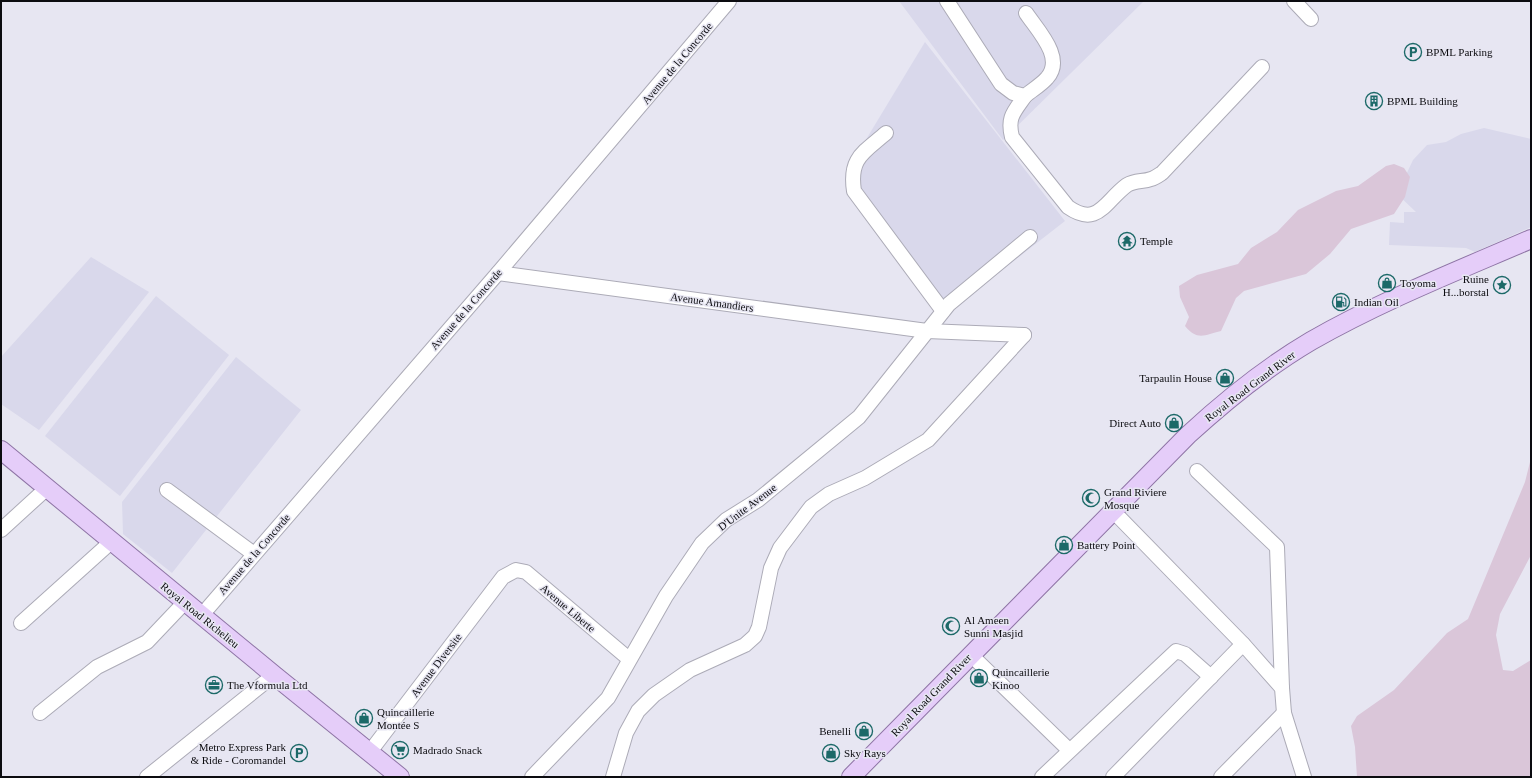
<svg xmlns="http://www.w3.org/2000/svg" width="1532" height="778" font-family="Georgia,serif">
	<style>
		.built { fill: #d9d8eb }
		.green { fill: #dac6d9 }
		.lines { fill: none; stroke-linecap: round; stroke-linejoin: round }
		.minor-casing { stroke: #acabb7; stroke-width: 16 }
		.major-casing { stroke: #8e74a5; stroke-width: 20 }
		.minor { stroke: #fff; stroke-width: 14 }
		.major { stroke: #e5cdf9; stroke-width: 18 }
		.labels { text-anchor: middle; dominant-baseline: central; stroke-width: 3; stroke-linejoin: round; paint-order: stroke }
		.poi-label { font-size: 11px; fill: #0c0c10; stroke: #e7e6f2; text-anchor: start }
		.street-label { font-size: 11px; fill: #0c0c10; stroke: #e7e6f2 }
	</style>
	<rect width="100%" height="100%" fill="#e7e6f2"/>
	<g class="built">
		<path d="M899,1l102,1 143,-1 -141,139z"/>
		<path d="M925,42l140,179 -118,92 -95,-121 -2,-26z"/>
		<path d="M1484,128l47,11v88l-56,25 -9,-4 -77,-3 1,-23 14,1v-11h12l-19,-18 16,-34 14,-15 19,-3 15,-8z"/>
		<path d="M91,257l58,35 -110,138 -38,-26v-47z"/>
		<path d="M156,296l73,59 -109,141 -75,-60z"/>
		<path d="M236,357l65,53 -129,163 -49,-39 -1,-32z"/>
	</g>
	<g class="green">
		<path d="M1394,164l10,4 6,9 -5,20 -11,17 -43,15 -21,25 -24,20 -62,17 -8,7 -15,33c-16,4 -24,10 -36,-5l4,-9 -9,-20 -1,-11 18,-11 41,-11 13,-16 26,-16 21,-22 38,-19 22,-5 28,-20z"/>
		<path d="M1531,458v97l-31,59 -4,21 7,35 10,1 18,-11v117h-174l-2,-30 -4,-21 6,-10 37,-26 53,-57 21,-14 57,-137z"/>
	</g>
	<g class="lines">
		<g class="minor-casing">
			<g id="minor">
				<path d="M947,1l54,83 12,9 12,3c7,-6 16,-11 22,-18 18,-20 -9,-47 -21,-65"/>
				<path d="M1294,1l17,18"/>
				<path d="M1025,96c-11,16 -18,21 -13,41l56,70c30,21 37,-6 59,-22 8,-5 16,-3 24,-6 4,-1 8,-4 11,-6l100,-106"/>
				<path d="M886,133c-23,20 -37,25 -32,58l89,120"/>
				<path d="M498,273l429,58 97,4"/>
				<path d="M1197,471l80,76 5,141"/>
				<path d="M167,490l87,64"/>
				<path d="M1113,511l130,133 39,44 2,25 20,64"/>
				<path d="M1,530l45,-41"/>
				<path d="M201,616l297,-343 231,-272"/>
				<path d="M21,623l90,-81"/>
				<path d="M970,654l99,96"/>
				<path d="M40,713l57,-46 50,-25 38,-40"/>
				<path d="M369,753l134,-176 13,-7 10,2 103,87"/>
				<path d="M147,777l127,-102"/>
				<path d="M532,777l76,-79 58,-102 36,-53 24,-23 32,-20 101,-83 90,-113 81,-67"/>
				<path d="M613,777l13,-44 12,-22 16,-16 36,-25 55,-25 10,-9 4,-9 12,-59 9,-20 31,-41 18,-13 36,-16 63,-38 96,-105"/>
				<path d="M1042,777l134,-126 9,3 26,23"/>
				<path d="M1113,777l130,-133"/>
				<path d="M1221,777l63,-64"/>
			</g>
		</g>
		<g class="major-casing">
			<g id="major">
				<path d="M1,450l273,225 126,102"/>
				<path d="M851,777l337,-342c38,-35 79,-68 123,-94 70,-40 146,-70 220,-102"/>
			</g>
		</g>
		<use href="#minor" class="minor"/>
		<use href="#major" class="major"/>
	</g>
	<defs>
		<g id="parking-ring" transform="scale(0.9)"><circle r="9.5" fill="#e7e6f2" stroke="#1c6968" stroke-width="1.5"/><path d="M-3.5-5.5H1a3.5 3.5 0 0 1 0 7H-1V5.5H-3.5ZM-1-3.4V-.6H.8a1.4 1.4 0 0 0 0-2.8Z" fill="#1c6968"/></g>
		<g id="building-ring" transform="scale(0.9)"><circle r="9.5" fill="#e7e6f2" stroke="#1c6968" stroke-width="1.5"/><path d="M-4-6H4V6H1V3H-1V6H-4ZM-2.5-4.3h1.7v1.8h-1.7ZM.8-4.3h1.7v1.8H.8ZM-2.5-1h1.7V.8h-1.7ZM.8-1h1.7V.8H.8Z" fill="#1c6968"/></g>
		<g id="temple-ring" transform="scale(0.9)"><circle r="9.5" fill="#e7e6f2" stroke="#1c6968" stroke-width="1.5"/><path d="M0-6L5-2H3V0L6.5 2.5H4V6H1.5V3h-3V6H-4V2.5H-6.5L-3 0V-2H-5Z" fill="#1c6968"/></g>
		<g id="shop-ring" transform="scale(0.9)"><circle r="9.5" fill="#e7e6f2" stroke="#1c6968" stroke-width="1.5"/><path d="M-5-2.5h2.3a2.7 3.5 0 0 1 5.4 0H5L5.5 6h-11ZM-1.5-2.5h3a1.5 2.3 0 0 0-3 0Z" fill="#1c6968"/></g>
		<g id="sight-ring" transform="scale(0.9)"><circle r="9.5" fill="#e7e6f2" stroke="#1c6968" stroke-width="1.5"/><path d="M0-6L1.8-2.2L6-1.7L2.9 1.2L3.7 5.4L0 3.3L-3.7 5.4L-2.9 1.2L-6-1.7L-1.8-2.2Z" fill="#1c6968"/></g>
		<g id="fuel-ring" transform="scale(0.9)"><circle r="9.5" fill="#e7e6f2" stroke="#1c6968" stroke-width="1.5"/><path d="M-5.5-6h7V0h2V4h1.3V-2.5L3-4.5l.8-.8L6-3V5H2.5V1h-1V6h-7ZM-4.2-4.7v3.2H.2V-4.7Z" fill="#1c6968"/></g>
		<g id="mosque-ring" transform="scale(0.9)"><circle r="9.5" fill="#e7e6f2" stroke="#1c6968" stroke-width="1.5"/><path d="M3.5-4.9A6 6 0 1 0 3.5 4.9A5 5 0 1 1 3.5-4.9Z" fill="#1c6968"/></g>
		<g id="office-ring" transform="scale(0.9)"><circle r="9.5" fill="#e7e6f2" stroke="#1c6968" stroke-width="1.5"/><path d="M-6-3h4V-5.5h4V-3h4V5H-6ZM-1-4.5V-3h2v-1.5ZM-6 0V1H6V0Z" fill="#1c6968"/></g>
		<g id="supermarket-ring" transform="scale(0.9)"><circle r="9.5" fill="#e7e6f2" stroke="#1c6968" stroke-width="1.5"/><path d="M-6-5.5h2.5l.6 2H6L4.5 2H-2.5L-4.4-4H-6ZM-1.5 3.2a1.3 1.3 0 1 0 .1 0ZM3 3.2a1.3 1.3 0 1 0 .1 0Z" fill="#1c6968"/></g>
	</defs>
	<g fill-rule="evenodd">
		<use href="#parking-ring" x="1413" y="52"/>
		<use href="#building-ring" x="1374" y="101"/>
		<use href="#temple-ring" x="1127" y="241"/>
		<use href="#shop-ring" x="1387" y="283"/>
		<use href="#sight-ring" x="1502" y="285"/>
		<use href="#fuel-ring" x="1341" y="302"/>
		<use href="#shop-ring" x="1225" y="378"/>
		<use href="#shop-ring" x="1174" y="423"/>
		<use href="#mosque-ring" x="1091" y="498"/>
		<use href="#shop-ring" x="1064" y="545"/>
		<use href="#mosque-ring" x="951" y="626"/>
		<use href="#shop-ring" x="979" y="678"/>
		<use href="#office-ring" x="214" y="685"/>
		<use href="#shop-ring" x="364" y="718"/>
		<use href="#shop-ring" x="864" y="731"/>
		<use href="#supermarket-ring" x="400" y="750"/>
		<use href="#parking-ring" x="299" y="753"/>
		<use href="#shop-ring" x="831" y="753"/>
	</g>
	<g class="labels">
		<g class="poi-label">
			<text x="1426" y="52">BPML Parking</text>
			<text x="1387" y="101">BPML Building</text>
			<text x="1140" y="241">Temple</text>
			<text x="1489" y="279" text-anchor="end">Ruine<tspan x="1489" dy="13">H...borstal</tspan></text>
			<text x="1400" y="283">Toyoma</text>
			<text x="1354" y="302">Indian Oil</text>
			<text x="1212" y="378" text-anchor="end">Tarpaulin House</text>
			<text x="1161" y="423" text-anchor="end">Direct Auto</text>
			<text x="1104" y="492">Grand Riviere<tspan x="1104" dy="13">Mosque</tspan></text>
			<text x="1077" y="545">Battery Point</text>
			<text x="964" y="620">Al Ameen<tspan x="964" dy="13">Sunni Masjid</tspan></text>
			<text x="992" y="672">Quincaillerie<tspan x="992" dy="13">Kinoo</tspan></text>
			<text x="227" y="685">The Vformula Ltd</text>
			<text x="377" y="712">Quincaillerie<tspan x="377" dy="13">Montée S</tspan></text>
			<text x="851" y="731" text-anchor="end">Benelli</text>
			<text x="286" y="747" text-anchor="end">Metro Express Park<tspan x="286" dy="13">&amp; Ride - Coromandel</tspan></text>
			<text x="413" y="750">Madrado Snack</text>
			<text x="844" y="753">Sky Rays</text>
		</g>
		<g class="street-label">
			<text transform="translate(677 63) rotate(-50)">Avenue de la Concorde</text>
			<text transform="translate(712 302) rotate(8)">Avenue Amandiers</text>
			<text transform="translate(466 309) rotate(-49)">Avenue de la Concorde</text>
			<text transform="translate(1250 386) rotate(-37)">Royal Road Grand River</text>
			<text transform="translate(747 507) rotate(-37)">D'Unite Avenue</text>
			<text transform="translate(254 554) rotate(-49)">Avenue de la Concorde</text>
			<text transform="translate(568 608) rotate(40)">Avenue Liberte</text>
			<text transform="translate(200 615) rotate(39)">Royal Road Richelieu</text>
			<text transform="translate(436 665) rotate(-53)">Avenue Diversite</text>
			<text transform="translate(931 695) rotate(-46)">Royal Road Grand River</text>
		</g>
	</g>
	<rect width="1532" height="778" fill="none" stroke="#0c0c10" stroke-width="4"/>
</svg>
